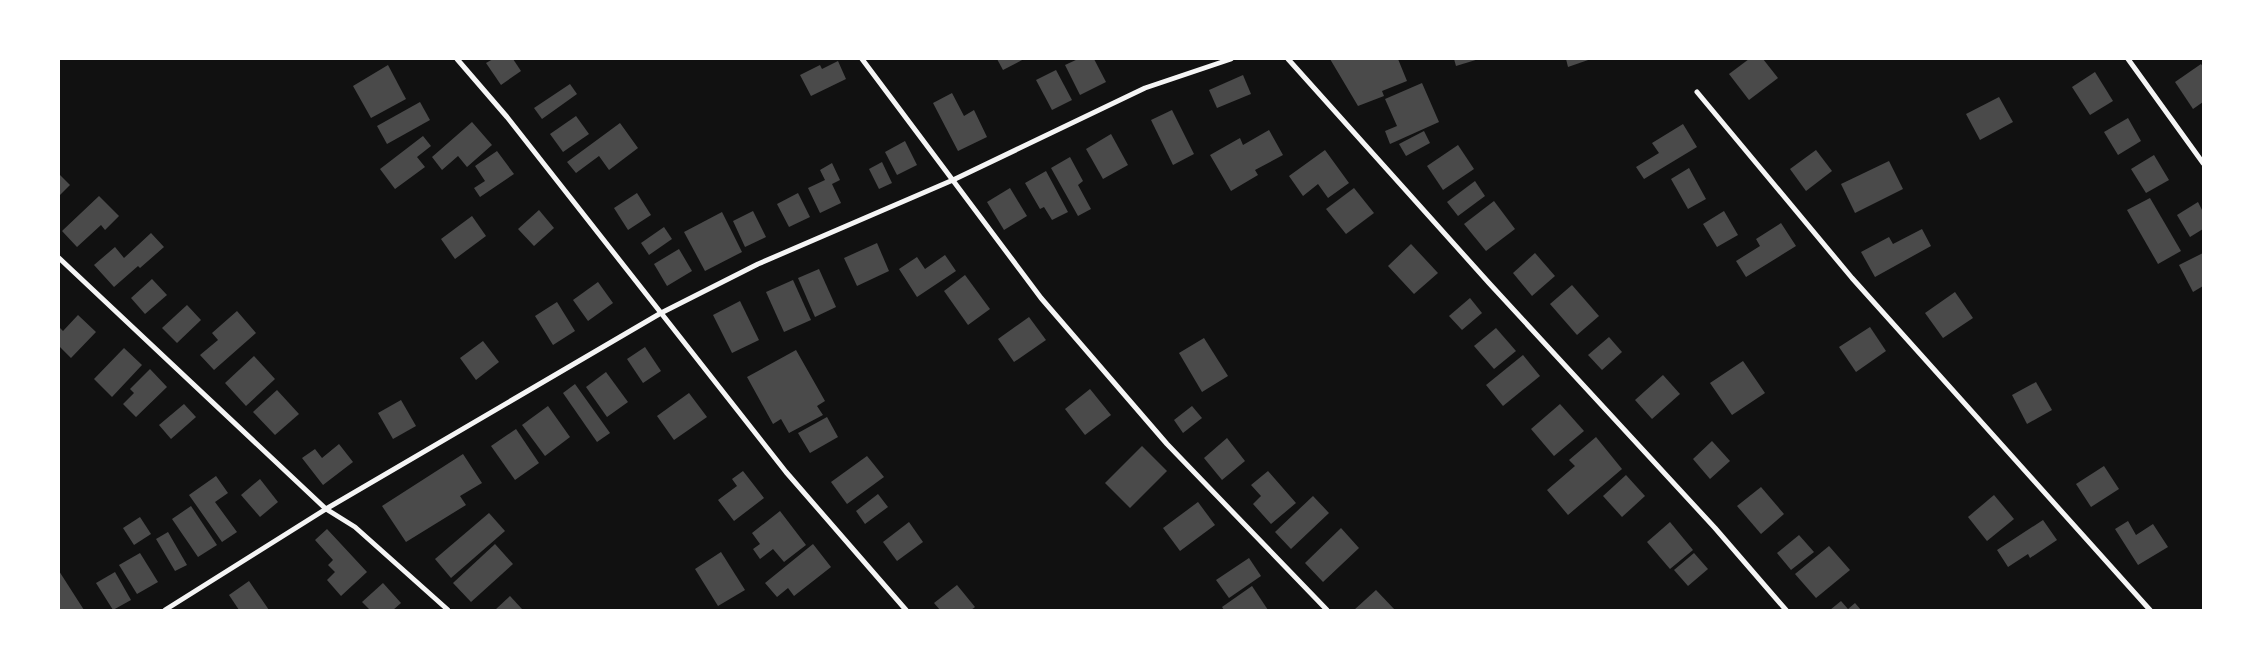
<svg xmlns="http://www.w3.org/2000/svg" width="2262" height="669" font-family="'Playfair Display',serif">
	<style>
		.building { fill: #4a4a4a }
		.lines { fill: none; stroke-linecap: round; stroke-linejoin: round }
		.minor { stroke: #f5f5f5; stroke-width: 5 }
	</style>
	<rect width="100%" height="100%" fill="#111"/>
	<g class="building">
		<path d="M493,59h20l8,12 -20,14 -15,-22z"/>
		<path d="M997,59h27l-21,11z"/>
		<path d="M1078,59h16l12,23 -26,13 -15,-30z"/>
		<path d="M1330,59h68l9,22 -25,10 2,5 -26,10z"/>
		<path d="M1454,59h25l-23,7z"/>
		<path d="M1566,59h25l-23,8z"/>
		<path d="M1749,59h14l15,19 -29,22 -20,-26z"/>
		<path d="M838,61l8,18 -35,17 -11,-21 20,-10 2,4z"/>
		<path d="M2201,64l2,3v35l-10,7 -18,-27z"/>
		<path d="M388,65l18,34 -35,19 -18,-32z"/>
		<path d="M1056,70l16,30 -20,10 -16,-30z"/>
		<path d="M2095,72l18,29 -23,14 -18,-28z"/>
		<path d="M1243,75l8,19 -34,14 -8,-18z"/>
		<path d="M1422,83l17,39 -49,22 -5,-13 12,-5 -12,-27z"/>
		<path d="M570,84l7,10 -35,25 -8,-11z"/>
		<path d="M952,93l12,23 10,-6 13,27 -29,14 -25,-48z"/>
		<path d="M1999,97l14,25 -33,18 -14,-26z"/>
		<path d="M420,102l10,18 -43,24 -10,-18z"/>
		<path d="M1172,110l22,44 -21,11 -22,-45z"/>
		<path d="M576,116l13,18 -26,18 -13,-18z"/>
		<path d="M2128,118l13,23 -23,14 -14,-23z"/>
		<path d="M472,122l20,23 -25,22 -9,-11 -16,14 -10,-13z"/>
		<path d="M620,123l18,25 -29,22 -10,-14 -23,17 -9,-11z"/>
		<path d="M1683,124l14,23 -53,32 -8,-12 23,-14 -7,-10z"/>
		<path d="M1269,130l14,25 -28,15 3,5 -27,16 -21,-36 30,-17 3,7z"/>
		<path d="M1424,131l6,12 -24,13 -7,-12z"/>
		<path d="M1111,134l17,31 -25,14 -17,-30z"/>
		<path d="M423,136l8,10 -14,11 8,10 -30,22 -15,-20z"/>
		<path d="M905,141l12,24 -20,10 -12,-23z"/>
		<path d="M1458,145l16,24 -31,21 -16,-24z"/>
		<path d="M1325,150l24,33 -21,15 -10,-14 -15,12 -14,-20z"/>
		<path d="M1816,150l16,21 -26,20 -16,-22z"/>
		<path d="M497,151l17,23 -34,23 -6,-9 11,-7 -10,-15z"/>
		<path d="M2154,155l15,25 -23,13 -15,-24z"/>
		<path d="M1070,157l13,24 -5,4 13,24 -13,7 -27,-48z"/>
		<path d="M1889,161l14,28 -48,24 -14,-29z"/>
		<path d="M882,162l10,21 -13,6 -10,-20z"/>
		<path d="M832,163l8,17 -8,4 9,19 -21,10 -12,-25 17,-8 -5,-10z"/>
		<path d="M1689,168l17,31 -18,10 -17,-30z"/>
		<path d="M1046,171l22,41 -16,8 -8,-13 -4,2 -15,-26z"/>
		<path d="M59,174l11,11 -11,11z"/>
		<path d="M1475,181l10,15 -27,20 -11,-14z"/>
		<path d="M1010,188l17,28 -23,14 -17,-28z"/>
		<path d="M1354,188l20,25 -28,21 -20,-25z"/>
		<path d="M637,193l14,22 -23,15 -14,-22z"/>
		<path d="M798,193l12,24 -21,10 -12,-23z"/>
		<path d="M99,196l20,20 -14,14 -4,-5 -24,22 -15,-16z"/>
		<path d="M2150,198l31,53 -23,13 -31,-54z"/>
		<path d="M1494,201l21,28 -29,22 -22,-27z"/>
		<path d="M2198,202l5,10v17l-13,8 -13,-22z"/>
		<path d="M539,210l15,18 -20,18 -16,-17z"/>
		<path d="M753,211l13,26 -21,10 -12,-26z"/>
		<path d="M1724,211l14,24 -21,12 -14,-23z"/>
		<path d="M722,212l20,40 -37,19 -21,-39z"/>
		<path d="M472,216l14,20 -31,23 -14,-20z"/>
		<path d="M1781,223l15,23 -50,31 -10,-16 24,-15 -4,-7z"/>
		<path d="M664,227l8,12 -23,16 -8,-12z"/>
		<path d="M1922,229l9,17 -56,31 -14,-25 28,-15 4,7z"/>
		<path d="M151,233l13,14 -24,21 -2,-2 -24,21 -20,-22 21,-18 9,11z"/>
		<path d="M877,243l12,28 -32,15 -13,-28z"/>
		<path d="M1411,244l27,29 -24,21 -26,-28z"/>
		<path d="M679,249l13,22 -25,15 -13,-22z"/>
		<path d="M1535,253l20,23 -23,20 -19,-23z"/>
		<path d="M2203,253v33l-10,6 -14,-27z"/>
		<path d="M945,255l11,16 -39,26 -18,-28 18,-12 8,12z"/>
		<path d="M819,269l17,38 -21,10 -17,-39z"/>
		<path d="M965,275l25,34 -22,16 -24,-34z"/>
		<path d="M152,279l15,16 -22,19 -14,-16z"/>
		<path d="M793,280l18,40 -27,12 -18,-40z"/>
		<path d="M598,282l15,21 -25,18 -15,-21z"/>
		<path d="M1572,285l27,31 -22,19 -27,-31z"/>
		<path d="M1955,292l18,26 -30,20 -18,-25z"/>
		<path d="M1470,298l12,15 -20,17 -13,-14z"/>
		<path d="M740,301l19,39 -27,13 -19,-38z"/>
		<path d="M557,302l18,29 -22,14 -18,-29z"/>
		<path d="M187,305l14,15 -24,23 -15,-15z"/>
		<path d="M237,311l19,22 -42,37 -14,-15 18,-15 -6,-7z"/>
		<path d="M78,315l18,17 -25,26 -12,-12v-19l4,4z"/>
		<path d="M1029,317l17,23 -32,22 -16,-23z"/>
		<path d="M1870,327l16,24 -30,21 -17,-25z"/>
		<path d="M1496,328l20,23 -22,18 -20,-23z"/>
		<path d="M1609,337l13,15 -20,18 -14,-15z"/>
		<path d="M1204,338l24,38 -26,16 -23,-39z"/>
		<path d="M483,341l16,21 -23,18 -16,-22z"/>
		<path d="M645,347l16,24 -18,12 -16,-24z"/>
		<path d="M124,348l18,17 -30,32 -18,-18z"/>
		<path d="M796,350l29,51 -8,5 6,9 -34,18 -8,-14 -8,5 -26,-47z"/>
		<path d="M1523,355l17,21 -37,30 -17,-21z"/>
		<path d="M254,356l21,23 -29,27 -21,-23z"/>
		<path d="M1743,361l22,32 -33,22 -22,-32z"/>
		<path d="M150,369l17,18 -31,30 -13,-13 11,-11 -4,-4z"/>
		<path d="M606,372l22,30 -21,15 -21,-30z"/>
		<path d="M1663,375l17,19 -28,25 -17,-19z"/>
		<path d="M2036,382l16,28 -25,14 -15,-29z"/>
		<path d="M575,384l35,49 -13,9 -34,-49z"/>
		<path d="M1090,389l21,26 -26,20 -20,-26z"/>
		<path d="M277,390l22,24 -24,21 -22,-23z"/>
		<path d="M689,393l18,24 -33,23 -17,-24z"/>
		<path d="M401,400l15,26 -23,13 -15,-26z"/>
		<path d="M184,404l12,13 -25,22 -12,-14z"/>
		<path d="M1560,404l24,27 -30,25 -23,-27z"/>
		<path d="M548,406l22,31 -25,19 -23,-31z"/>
		<path d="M1192,406l10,12 -19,15 -9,-13z"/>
		<path d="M827,417l11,20 -28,16 -12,-20z"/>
		<path d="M516,429l23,34 -24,17 -24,-34z"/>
		<path d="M1596,437l26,32 -54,46 -21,-25 28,-24 -6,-6z"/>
		<path d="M1227,438l18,23 -23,19 -18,-22z"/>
		<path d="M1712,441l18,20 -20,18 -17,-20z"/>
		<path d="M339,444l14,18 -30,23 -21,-27 13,-9 7,9z"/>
		<path d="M1142,446l25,25 -37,37 -25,-25z"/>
		<path d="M463,454l19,29 -22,13 6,9 -60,37 -24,-36z"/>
		<path d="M867,456l17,21 -37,27 -16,-22z"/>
		<path d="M2104,466l15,23 -28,18 -15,-23z"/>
		<path d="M743,471l21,27 -30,23 -16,-21 19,-14 -5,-7z"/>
		<path d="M1268,471l28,32 -25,21 -18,-20 8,-8 -10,-11z"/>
		<path d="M1626,475l19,21 -23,21 -19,-21z"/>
		<path d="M216,476l12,17 -13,9 22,30 -15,10 -33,-47z"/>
		<path d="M260,479l18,23 -18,15 -19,-22z"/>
		<path d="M1761,487l23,27 -23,20 -24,-28z"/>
		<path d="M878,494l10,13 -23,17 -9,-13z"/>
		<path d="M1994,495l20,24 -27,22 -19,-24z"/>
		<path d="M1313,496l16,17 -38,36 -16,-17z"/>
		<path d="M1198,502l17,23 -35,26 -17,-23z"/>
		<path d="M191,506l26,39 -19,12 -26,-38z"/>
		<path d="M780,511l26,34 -22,17 -11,-13 -13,10 -7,-10 7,-5 -8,-11z"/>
		<path d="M489,513l16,18 -54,47 -16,-19z"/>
		<path d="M140,517l11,17 -17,11 -11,-17z"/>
		<path d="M2043,520l14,20 -27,18 -2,-4 -20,13 -11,-17z"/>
		<path d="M2128,521l8,14 17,-11 15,23 -30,18 -23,-36z"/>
		<path d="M909,522l14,20 -26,19 -14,-19z"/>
		<path d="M1670,522l23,28 -23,19 -23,-27z"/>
		<path d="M1341,528l18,20 -36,34 -18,-19z"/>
		<path d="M327,529l40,43 -26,24 -14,-16 8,-8 -7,-7 5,-5 -18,-20z"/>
		<path d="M168,532l19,33 -12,6 -19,-32z"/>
		<path d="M1799,535l15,17 -23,18 -14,-17z"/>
		<path d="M495,544l18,20 -42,38 -18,-19z"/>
		<path d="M813,544l18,23 -37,29 -6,-8 -11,9 -12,-14z"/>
		<path d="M1829,546l21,24 -34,28 -21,-24z"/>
		<path d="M721,552l24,38 -27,16 -23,-37z"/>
		<path d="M140,553l18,29 -21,12 -18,-29z"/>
		<path d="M1694,553l14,16 -20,17 -14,-16z"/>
		<path d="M1249,558l12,18 -32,22 -13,-18z"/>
		<path d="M59,571l25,39h-25z"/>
		<path d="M115,572l16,28 -18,10 -17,-27z"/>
		<path d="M249,581l20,29h-30l-10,-15z"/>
		<path d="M383,583l18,20 -8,7h-23l-8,-8z"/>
		<path d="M957,585l18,22 -4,3h-31l-6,-7z"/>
		<path d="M1252,586l16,24h-44l-2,-3z"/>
		<path d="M1376,590l19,20h-41z"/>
		<path d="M510,596l12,13 -2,1h-25z"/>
		<path d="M1841,601l7,8 7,-6 6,7h-31z"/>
	</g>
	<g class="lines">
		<g class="minor">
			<path d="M457,59l50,58 279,355 120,138"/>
			<path d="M862,59l179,239 126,146 160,166"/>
			<path d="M1288,59l201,224 226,245 71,82"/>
			<path d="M2128,59l75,104"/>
			<path d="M1697,92l155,186 298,332"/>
			<path d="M59,258l267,251 29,18 93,83"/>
			<path d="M165,610l161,-101 335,-196 97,-49 195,-84 192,-92 86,-29"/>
		</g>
	</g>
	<rect width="2262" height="669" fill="none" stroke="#ffffff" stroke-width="120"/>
</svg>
